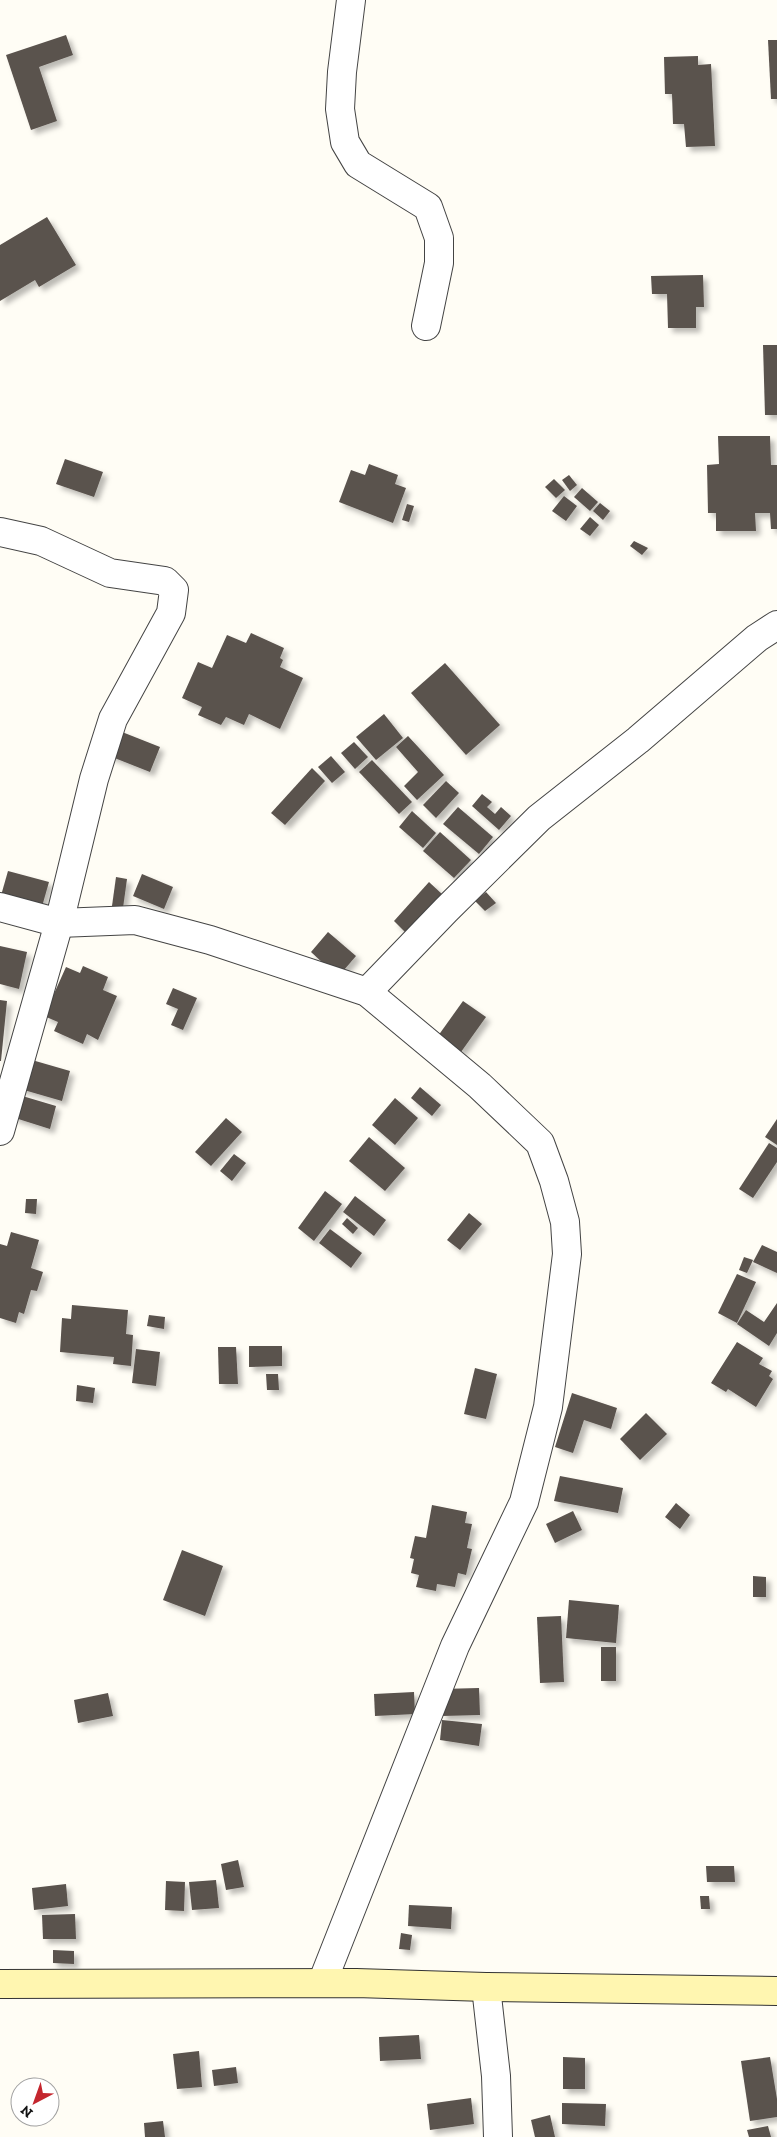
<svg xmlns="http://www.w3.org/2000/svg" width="777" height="2137" font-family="'Zilla Slab',serif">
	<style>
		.building { fill: #5a524d; filter: url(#shadow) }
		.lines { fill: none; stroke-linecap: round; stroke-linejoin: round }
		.street-casing { stroke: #444; stroke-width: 30 }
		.secondary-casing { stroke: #333; stroke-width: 30 }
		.street { stroke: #fff; stroke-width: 28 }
		.secondary { stroke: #fff6b0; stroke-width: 28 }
	</style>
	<defs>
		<filter id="shadow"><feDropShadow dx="4.5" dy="4.5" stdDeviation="2.5" flood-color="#0004"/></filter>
	</defs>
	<rect width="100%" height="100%" fill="#fffdf5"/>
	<g class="building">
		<path d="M66,35l7,20 -34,12 18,54 -26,9 -25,-75z"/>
		<path d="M768,40h9v59h-6z"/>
		<path d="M698,56v9l13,-1 4,82 -29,1 -2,-23h-11l-1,-30h-7l-1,-37z"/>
		<path d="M47,217l29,48 -37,22 -4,-7 -35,21v-56z"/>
		<path d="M703,275l1,32h-8v21h-28l-1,-34h-15l-1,-18z"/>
		<path d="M763,345h14v70h-12z"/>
		<path d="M718,436h52l1,29h6v64h-6l-1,-16h-15l1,18h-40v-18h-8l-1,-48 12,-1z"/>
		<path d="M65,459l38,13 -9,25 -38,-13z"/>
		<path d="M369,464l29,11 -3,9 11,4 -13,35 -54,-21 12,-32 14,5z"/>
		<path d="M569,475l8,10 -7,6 -8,-11z"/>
		<path d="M554,479l11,11 -9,8 -11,-11z"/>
		<path d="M582,488l16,14 -8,9 -16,-14z"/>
		<path d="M564,496l13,10 -11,15 -14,-10z"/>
		<path d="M600,503l10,8 -7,9 -10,-9z"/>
		<path d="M407,504l7,2 -5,16 -7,-2z"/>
		<path d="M590,517l9,8 -9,11 -10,-7z"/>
		<path d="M634,541l14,7 -6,7 -12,-9z"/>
		<path d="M251,633l33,15 -4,10 3,2 -3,7 23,11 -23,51 -31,-15 -5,11 -18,-8 -5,8 -23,-10 4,-8 -20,-9 16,-36 14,6 15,-33 19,8z"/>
		<path d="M445,663l55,62 -34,30 -55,-62z"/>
		<path d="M384,714l19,24 -27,22 -20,-23z"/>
		<path d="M117,730l43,17 -10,25 -43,-17z"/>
		<path d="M408,736l36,39 -27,25 -13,-14 14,-14 -22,-25z"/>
		<path d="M354,742l14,15 -13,12 -14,-16z"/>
		<path d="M331,756l14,16 -13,11 -14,-16z"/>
		<path d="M372,760l40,42 -13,12 -40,-42z"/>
		<path d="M312,768l13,13 -40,44 -14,-12z"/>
		<path d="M446,781l13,12 -23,25 -13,-13z"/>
		<path d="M482,794l10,8 -5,5 8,7 6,-7 10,9 -12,14 -27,-24z"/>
		<path d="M458,807l35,30 -14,17 -36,-30z"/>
		<path d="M412,811l24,22 -13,15 -24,-21z"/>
		<path d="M440,832l31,28 -17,18 -31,-27z"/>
		<path d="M8,871l41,11 -8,28 -41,-11z"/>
		<path d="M142,874l31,13 -9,22 -31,-13z"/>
		<path d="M116,877l11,2 -4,29 -11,-2z"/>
		<path d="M429,882l14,13 -36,39 -13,-13z"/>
		<path d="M486,892l10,11 -11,8 -10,-10z"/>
		<path d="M328,932l28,24 -18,21 -27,-25z"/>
		<path d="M0,946l27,6 -8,37 -19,-5z"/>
		<path d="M83,966l25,11 -5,13 14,6 -19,44 -11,-6 -4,10 -29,-13 4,-9 -14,-6 22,-49 14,6z"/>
		<path d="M173,988l24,10 -14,32 -12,-5 7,-16 -12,-5z"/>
		<path d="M0,1000l7,1 -6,60h-1z"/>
		<path d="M463,1001l23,16 -25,35 -23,-16z"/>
		<path d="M25,1058l45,13 -8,30 -45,-13z"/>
		<path d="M420,1087l21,18 -9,11 -21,-18z"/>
		<path d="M19,1095l37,11 -6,23 -38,-12z"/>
		<path d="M395,1098l23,20 -23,27 -23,-20z"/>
		<path d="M226,1118l16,14 -31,34 -16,-14z"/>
		<path d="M777,1119v26l-12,-8z"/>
		<path d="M369,1137l36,31 -20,23 -36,-30z"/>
		<path d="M769,1143l8,5v14l-24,36 -14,-9z"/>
		<path d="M234,1154l12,9 -14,18 -12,-10z"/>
		<path d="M325,1191l17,13 -28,37 -16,-13z"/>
		<path d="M355,1196l31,24 -12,16 -31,-24z"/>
		<path d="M26,1199h11l-1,15 -11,-1z"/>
		<path d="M469,1213l13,11 -22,26 -13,-10z"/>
		<path d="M347,1218l11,10 -5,6 -11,-10z"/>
		<path d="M330,1229l32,24 -11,15 -32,-25z"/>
		<path d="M11,1232l28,8 -8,28 12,4 -6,19 -6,-1 -7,24 -5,-2 -3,11 -16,-5v-74l7,2z"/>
		<path d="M762,1245l15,7v21l-24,-11z"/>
		<path d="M744,1257l9,3 -6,13 -8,-3z"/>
		<path d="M737,1274l19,8 -19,41 -19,-10z"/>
		<path d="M777,1303v30l-8,13 -32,-22 9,-14 18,12z"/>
		<path d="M72,1305l56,5 -2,24 7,1 -2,31 -18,-2 1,-7 -54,-5 2,-34 9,1z"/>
		<path d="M149,1315l16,2 -1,12 -17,-3z"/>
		<path d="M737,1342l26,16 -4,6 13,7 -3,5 4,3 -17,28 -28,-18 -2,3 -15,-9z"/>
		<path d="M249,1346h33v20l-33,1z"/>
		<path d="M218,1347h18l2,37h-19z"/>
		<path d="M136,1349l24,3 -4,34 -24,-3z"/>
		<path d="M475,1368l22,6 -11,45 -22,-5z"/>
		<path d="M266,1374h12l1,16h-12z"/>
		<path d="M77,1385l18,3 -2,15 -17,-2z"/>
		<path d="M572,1393l45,15 -6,21 -27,-9 -11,33 -18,-6z"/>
		<path d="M646,1413l21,21 -27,26 -20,-21z"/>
		<path d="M560,1476l63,12 -5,25 -64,-12z"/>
		<path d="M676,1503l14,12 -10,14 -15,-12z"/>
		<path d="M432,1505l35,7 -2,11 7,1 -5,24 5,1 -6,26 -8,-2 -3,14 -18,-3 -1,7 -20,-4 3,-12 -8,-2 3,-14 -4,-1 5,-22 11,2z"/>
		<path d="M573,1511l9,19 -27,13 -9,-19z"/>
		<path d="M182,1550l41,16 -18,50 -42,-16z"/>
		<path d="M753,1576l13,1v20h-13z"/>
		<path d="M569,1600l50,5 -3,38 -50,-5z"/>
		<path d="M561,1616l3,66 -24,1 -3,-66z"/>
		<rect x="601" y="1647" width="15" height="34"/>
		<path d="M479,1688l1,27 -38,1 -1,-27z"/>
		<path d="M414,1692l1,22 -40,2 -1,-22z"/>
		<path d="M108,1693l5,23 -35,7 -4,-23z"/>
		<path d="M442,1720l40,4 -3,22 -39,-6z"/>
		<path d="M238,1860l6,27 -18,3 -5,-26z"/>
		<path d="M706,1866h28l1,16h-28z"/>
		<path d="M216,1880l3,28 -27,2 -3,-28z"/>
		<path d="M166,1881l19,1 -1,29 -19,-1z"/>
		<path d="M66,1884l2,22 -34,4 -2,-22z"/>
		<path d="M700,1896h9l1,13h-9z"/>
		<path d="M409,1905l43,2 -1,22 -43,-3z"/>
		<path d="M75,1914l1,25h-33l-1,-24z"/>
		<path d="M401,1933l11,2 -2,15 -11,-1z"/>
		<path d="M53,1950l21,1v13l-21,-1z"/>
		<path d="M419,2035l2,24 -41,2 -1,-24z"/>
		<path d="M199,2051l3,36 -25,2 -4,-35z"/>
		<path d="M563,2057l22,1v31h-22z"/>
		<path d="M770,2057l7,42v18l-27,4 -9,-60z"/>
		<path d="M236,2067l2,16 -24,3 -2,-16z"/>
		<path d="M471,2098l3,26 -44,6 -3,-26z"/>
		<path d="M562,2103l44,1 -1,22 -43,-2z"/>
		<path d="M550,2115l5,22h-20l-4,-17z"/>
		<path d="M163,2121l2,16h-20l-1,-14z"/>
		<path d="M768,2126l3,11h-22l-2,-7z"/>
	</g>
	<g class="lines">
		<g class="street-casing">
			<g id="street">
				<path d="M351,0l-9,72 -2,37 5,33 13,22 70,43 11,31v25l-13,63"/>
				<path d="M0,532l41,9 69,32 55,8 9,9 -3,23 -58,106 -19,60 -35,144 -59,208"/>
				<path d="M0,907l59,16 76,-3 75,20 157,52 113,94 60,57 14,38 11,41 2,32 -19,153 -24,95 -69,144 -133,337"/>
				<path d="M367,992l79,-82 93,-92 99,-78 119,-102 20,-13"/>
				<path d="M486,1987l10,89 2,61"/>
			</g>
		</g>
		<g class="secondary-casing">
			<path id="secondary" d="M0,1984l356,-1 130,4 291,4"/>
		</g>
		<use href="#street" class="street"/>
		<use href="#secondary" class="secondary"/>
	</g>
	<g transform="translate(35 2102) rotate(221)"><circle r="24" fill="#ffffff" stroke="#a0a0a0"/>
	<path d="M0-4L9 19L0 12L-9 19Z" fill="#c4262e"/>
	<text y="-8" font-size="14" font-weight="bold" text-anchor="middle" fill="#111111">N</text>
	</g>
</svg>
